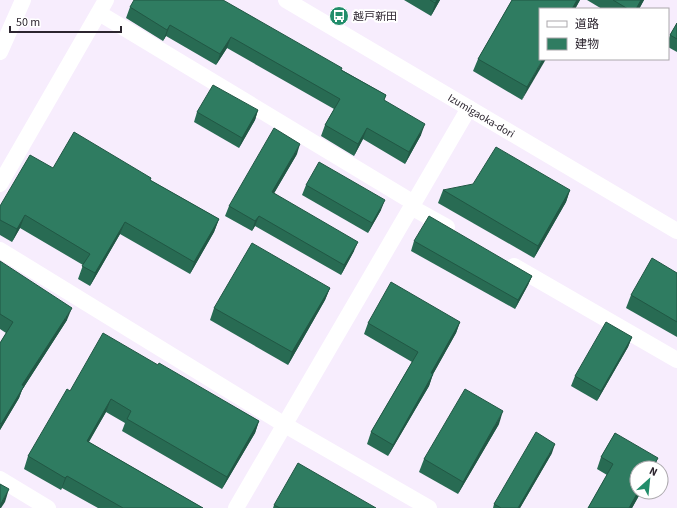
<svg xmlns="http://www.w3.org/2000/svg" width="677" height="508" font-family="'Source Sans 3','Noto Sans JP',sans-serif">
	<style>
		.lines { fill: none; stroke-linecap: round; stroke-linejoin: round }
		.minor { stroke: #fff; stroke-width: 16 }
		.wall { fill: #286b53 }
		.shaded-wall { fill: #215744 }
		.building { fill: #2f7c61; stroke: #215744 }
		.labels { text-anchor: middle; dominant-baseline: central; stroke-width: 4; stroke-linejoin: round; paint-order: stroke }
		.poi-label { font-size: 11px; fill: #2c252f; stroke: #fff; text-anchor: start }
		.street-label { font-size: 11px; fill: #2c252f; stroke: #fff }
	</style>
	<rect width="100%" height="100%" fill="#f7edfd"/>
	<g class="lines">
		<g class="minor">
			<path id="s1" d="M286,0l391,231"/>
			<path d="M99,13l315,190"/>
			<path d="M0,52l23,-52"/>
			<path d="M0,184l106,-184"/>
			<path d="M411,207l36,20"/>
			<path d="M0,250l285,175 144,83"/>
			<path d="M514,266l163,94"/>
			<path d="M0,479l48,29"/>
			<path d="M236,508l233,-400"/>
		</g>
	</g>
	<g class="wall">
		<path d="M404,0h36l-9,16z"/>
		<path d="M512,0h68l-5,9h-35v50l-18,41 -49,-29 5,-12z"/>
		<path d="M587,0h57l-5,9h-37z"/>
		<path d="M130,7l212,63 44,25 -2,5 37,35 -16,29 -42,-25 -9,17 -33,-20 4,-11 9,-16 -107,-61 -11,17 -50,-29 -3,5 -37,-23z"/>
		<path d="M677,23v29l-9,-5v-6l2,-6z"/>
		<path d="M258,110l-3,10 -16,28 -45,-26 3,-10z"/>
		<path d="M297,154l-23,39 80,58 -13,24 -86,-49 -3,5 -27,-15 4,-10z"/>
		<path d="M53,168l98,10 -1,2 69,39 -5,13 -24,42 -70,-40 -30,52 -12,-7 5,-14 -63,-37 -8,14 -12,-7v-29z"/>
		<path d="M306,185l75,25 -13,23 -66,-38z"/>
		<path d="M443,190h127l-4,12 -32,56 -96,-55z"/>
		<path d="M414,241l118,35 -4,9 -13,24 -104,-58z"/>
		<path d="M0,261l67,59 -45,70 -3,8 -19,32v-87l6,-10 -6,-4z"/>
		<path d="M677,273v64l-51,-29 5,-13z"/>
		<path d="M330,288l-5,12 -37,65 -78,-45 4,-12z"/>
		<path d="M460,322l-4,11 -23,41 -4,12 -41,70 -21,-12 4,-12 41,-70 -48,-28 4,-11z"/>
		<path d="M632,337l-4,10 -31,54 -26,-15 4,-10z"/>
		<path d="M158,365l101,56 -4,12 -33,56 -100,-58 3,-8 -19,-11 -17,30 114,66h-105l-36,-20 -1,2 -37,-21 4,-13 42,-65z"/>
		<path d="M499,424l-41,70 -39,-22 5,-13z"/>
		<path d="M615,433l22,59h4l-9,16h-44l19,-33 -10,-6 4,-12z"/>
		<path d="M552,453l-32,55h-27l1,-4z"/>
		<path d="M274,505l102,3h-103z"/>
	</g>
	<g class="shaded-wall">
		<path d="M437,0h3l-9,16 4,-13z"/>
		<path d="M577,0h3l-5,9h-3z"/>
		<path d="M641,0h3l-5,9h-3z"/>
		<path d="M170,25l-4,11 -3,5 4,-11z"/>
		<path d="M231,37l-4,11 -11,17 4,-11z"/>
		<path d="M543,59h3l-24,41 5,-13z"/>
		<path d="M258,110l-3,10 -16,28 3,-10z"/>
		<path d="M425,124l-4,11 -16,29 4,-12z"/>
		<path d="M367,128l-4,11 -9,17 4,-12z"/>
		<path d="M300,144l-3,10 -28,48 3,-10z"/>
		<path d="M570,190l-4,12 -32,56 4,-12z"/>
		<path d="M385,200l-4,10 -13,23 4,-10z"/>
		<path d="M25,215l-5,13 -8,14 5,-13z"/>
		<path d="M259,216l-4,10 -3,5 3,-10z"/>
		<path d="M219,219l-5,13 -24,42 4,-12z"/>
		<path d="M125,222l-5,12 -30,52 5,-13z"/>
		<path d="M358,242l-4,9 -13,24 3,-10z"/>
		<path d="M532,276l-4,9 -13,24 3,-9z"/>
		<path d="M330,288l-5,12 -37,65 4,-13z"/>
		<path d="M72,308l-5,12 -45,70 -3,8 -19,32v-3l1,-3 21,-39z"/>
		<path d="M460,322l-4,11 -29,52 4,-12z"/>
		<path d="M632,337l-4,10 -31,54 4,-10z"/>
		<path d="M433,374l-4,12 -41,70 5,-11z"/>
		<path d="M111,399l-5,13 -24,41 5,-12z"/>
		<path d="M503,411l-4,13 -41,70 5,-12z"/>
		<path d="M259,421l-4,12 -33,56 5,-12z"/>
		<path d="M555,444l-3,9 -32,55h-2z"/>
		<path d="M658,458l-4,10h-2z"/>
		<path d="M67,476l-5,12 -1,2 4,-12z"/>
		<path d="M9,489l-4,13 -4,6h-1v-3z"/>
		<path d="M638,492h3l-9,16h-3z"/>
	</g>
	<g class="building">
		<path d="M134,0h89l119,68 -1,2 45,25 -2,5 41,24 -16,28 -42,-24 -9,16 -33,-19 15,-26 -109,-62 -11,17 -50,-29 -3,5 -37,-23z"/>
		<path d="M430,0h7l-2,3z"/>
		<path d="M512,0h65l-5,9h-32v50h3l-16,28 -49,-28z"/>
		<path d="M613,0h28l-5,9h-8z"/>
		<path d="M677,23v16l-7,-4z"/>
		<path d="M213,85l45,25 -16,28 -45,-26z"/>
		<path d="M274,128l26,16 -28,48 86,50 -14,23 -85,-49 -4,5 -26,-15z"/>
		<path d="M74,132l77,46 -1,2 69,39 -25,43 -69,-40 -30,51 -13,-7 8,-12 -65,-39 -8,14 -17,-9v-14l30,-51 23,13z"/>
		<path d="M496,147l74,43 -32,56 -95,-56 30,-6z"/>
		<path d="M319,162l66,38 -13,23 -66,-38z"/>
		<path d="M429,216l103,60 -14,24 -104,-59z"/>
		<path d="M252,243l78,45 -38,64 -78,-44z"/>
		<path d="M652,258l25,15v49l-46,-27z"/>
		<path d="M0,261l72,47 -50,77 2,1 -23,38 -1,-1v-80l13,-21 -13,-8z"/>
		<path d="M391,282l69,40 -29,51 2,1 -40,71 -22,-13 47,-80 -50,-29z"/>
		<path d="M606,322l26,15 -31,54 -26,-15z"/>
		<path d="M103,333l55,32 1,-2 100,58 -32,56 -100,-58 4,-8 -20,-12 -24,42 116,67h-80l-56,-32 -2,2 -37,-22 39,-67 3,2z"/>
		<path d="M465,389l38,22 -40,71 -39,-23z"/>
		<path d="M536,432l19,12 -37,64h-17l-7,-4z"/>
		<path d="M615,433l43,25 -6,10h-15v24h1l-9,16h-41l25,-44 -12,-7z"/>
		<path d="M298,463l78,45h-96l-6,-3z"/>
		<path d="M0,484l9,5 -9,16z"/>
	</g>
	<defs>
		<g id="bus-disc" transform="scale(1)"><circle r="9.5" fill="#228d6b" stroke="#fff"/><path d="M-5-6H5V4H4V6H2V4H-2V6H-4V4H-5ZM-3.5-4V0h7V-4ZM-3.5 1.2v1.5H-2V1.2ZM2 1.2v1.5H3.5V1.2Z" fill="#fff"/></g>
	</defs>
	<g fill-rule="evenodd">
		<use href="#bus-disc" x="339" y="16"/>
	</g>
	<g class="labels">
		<g class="poi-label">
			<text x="353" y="16">越戸新田</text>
		</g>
		<g class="street-label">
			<text stroke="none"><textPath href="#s1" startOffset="227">Izumigaoka-dori</textPath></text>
		</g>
	</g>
	<rect x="539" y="8" width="130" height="52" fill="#ffffff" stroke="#aba8ac"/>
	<rect x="547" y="21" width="20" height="6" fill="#ffffff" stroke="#aba8ac"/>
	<text x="575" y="28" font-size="12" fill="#2c252f">道路</text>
	<rect x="547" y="38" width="20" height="12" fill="#2f7c61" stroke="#aba8ac"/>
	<text x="575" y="48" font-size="12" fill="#2c252f">建物</text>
	<g transform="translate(649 480) rotate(27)"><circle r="19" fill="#ffffff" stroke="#aba8ac"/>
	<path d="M0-3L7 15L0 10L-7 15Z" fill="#228d6b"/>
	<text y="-6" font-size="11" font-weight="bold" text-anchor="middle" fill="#2c252f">N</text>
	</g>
	<path d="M10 26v6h111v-6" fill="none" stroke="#2c252f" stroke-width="2"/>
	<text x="16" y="26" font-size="12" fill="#2c252f" stroke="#ffffff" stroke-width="3" paint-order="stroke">50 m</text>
</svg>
